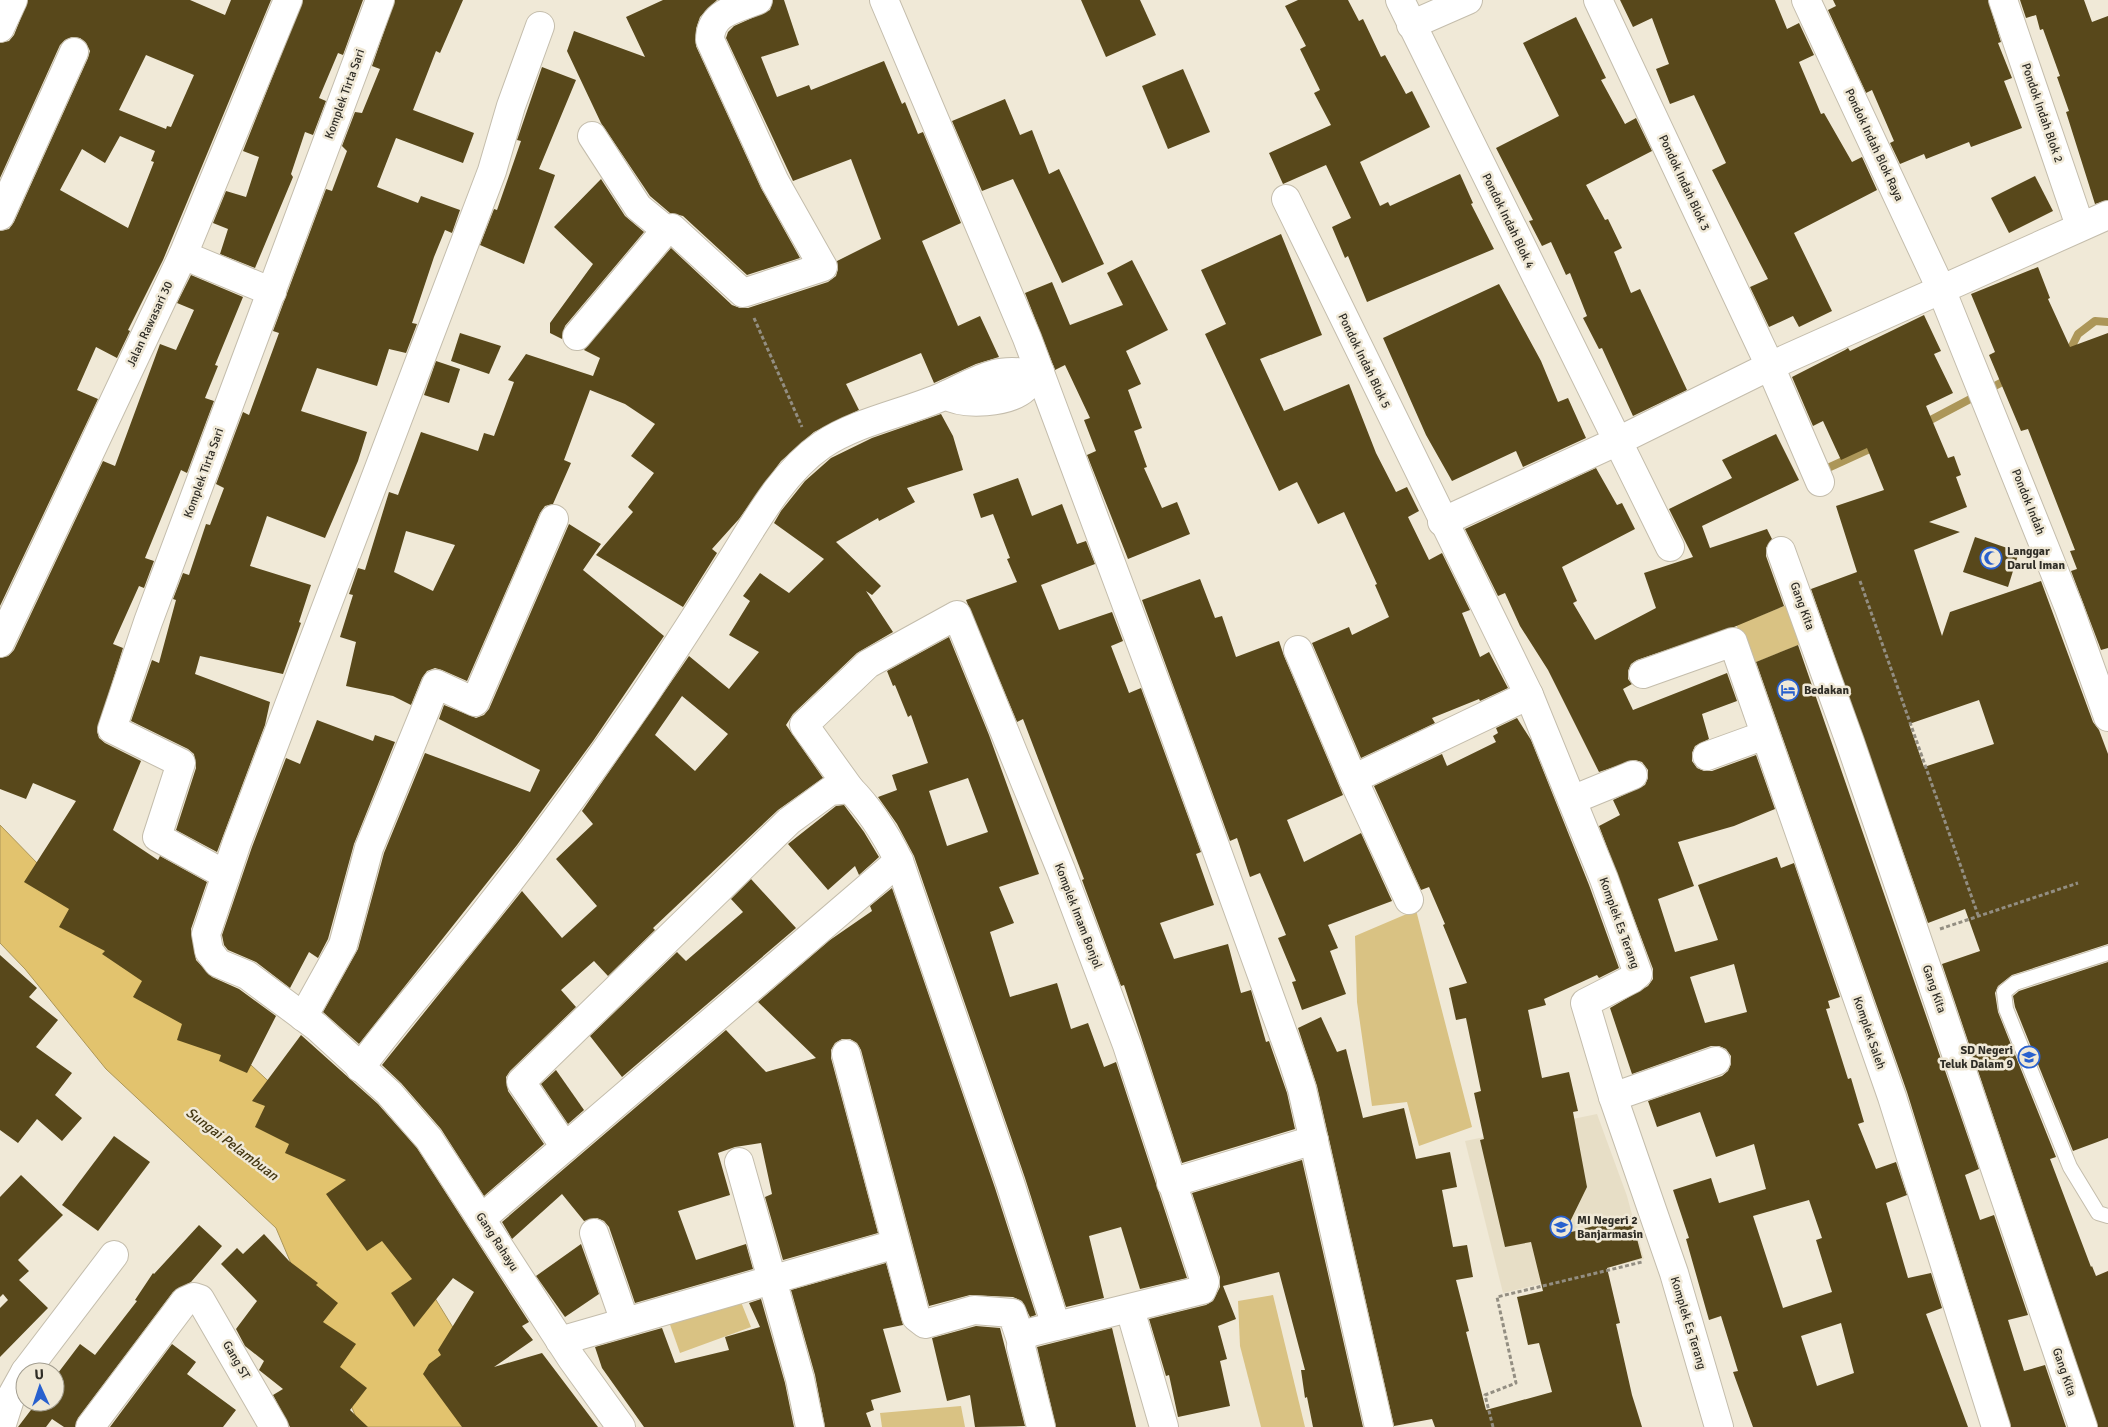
<svg xmlns="http://www.w3.org/2000/svg" width="2108" height="1427" font-family="Signika,sans-serif">
	<style>
		.built { fill: #e7dec6 }
		.green { fill: #d9c283 }
		.water { fill: #e2c36e; stroke: #ac9658 }
		.lines { fill: none; stroke-linecap: round; stroke-linejoin: round }
		.stream { stroke: #ac9658; stroke-width: 8 }
		.building { fill: #58481b; fill-rule: evenodd }
		.lane-casing { stroke: #c4bdac; stroke-width: 16 }
		.street-casing { stroke: #c4bdac; stroke-width: 30 }
		.path { stroke: #938e82; stroke-width: 3; stroke-dasharray: 4 2.5; stroke-linecap: butt }
		.lane { stroke: #fff; stroke-width: 14 }
		.street { stroke: #fff; stroke-width: 28 }
		.labels { text-anchor: middle; dominant-baseline: central; stroke-width: 5; stroke-linejoin: round; paint-order: stroke }
		.street-label { font-size: 12px; fill: #2f2d26; stroke: #f0e9d7 }
		.poi-label { font-size: 12px; font-weight: bold; fill: #2f2d26; stroke: #f0e9d7; text-anchor: start }
		.water-label { font-size: 14px; font-style: italic; fill: #443712; stroke: #f0e9d7 }
	</style>
	<rect width="100%" height="100%" fill="#f0e9d7"/>
	<path class="built" d="M1597,1114l30,82 17,63 -141,34 -38,-152z"/>
	<g class="green">
		<path d="M1717,584l40,33 40,-16 14,39 -57,23z"/>
		<path d="M1416,910l56,217 -53,19 -12,-44 -35,4 -15,-104 -2,-66z"/>
		<path d="M1273,1295l32,132h-44l-21,-81 -2,-45z"/>
		<path d="M739,1297l12,30 -71,26 -12,-34z"/>
		<path d="M961,1406l4,21h-83l-2,-14z"/>
	</g>
	<path class="water" d="M0,825l78,80 267,247 152,247 29,28h-162l-6,-5 -82,-194 -170,-159 -81,-100 -25,-26z"/>
	<g class="lines">
		<g class="stream">
			<path d="M2066,354l3,-2 9,-18 17,-13 13,1"/>
			<path d="M1923,424l87,-46"/>
			<path d="M1830,467l46,-21"/>
		</g>
	</g>
	<g class="building">
		<path d="M28,0h162l35,15 6,-15h40l-108,260 -35,70 2,1 -13,27 -21,-11 -19,43 21,9 -98,207v-375l9,-2 5,-7 74,-164 2,-7 -4,-8 -6,-5 -8,-1 -7,3 -5,5 -60,133v-135l9,-2 5,-6zM146,55l48,20 -23,52 -4,-1 -1,3 -47,-19zM120,136l35,15 -4,10 3,1 -26,66 -68,-38 22,-41 23,14z"/>
		<path d="M303,0h60l-20,55 -5,-2 -19,45 7,3 -13,34 -8,-3 -14,42 2,3 -38,91 -35,-14 8,-25 -15,-6 13,-32 20,6 13,-40 -16,-6z"/>
		<path d="M395,0h68l-23,53 -4,-2 -23,59 61,23 -11,30 -67,-25 -19,49 41,16 3,-7 39,14 -8,23 -7,-3 -11,27 -22,66 5,1 -11,29 -17,-4 -12,37 -60,-18 -16,43 66,21 -9,29 -33,77 -58,-22 -17,50 61,19 -12,37 2,1 -18,51 -83,-18 -5,18 75,28 -5,23 -48,127 -41,-22 20,-62 -2,-14 -6,-5 -57,-28 21,-61 7,3 17,-63 -3,-1 10,-26 6,2 17,-51 4,1 14,-37 -8,-4 27,-72 6,3 30,-82 -6,-2 53,-142 6,2 15,-40 -5,-5 13,-34 7,1 18,-44 -8,-3z"/>
		<path d="M663,0h54l-17,17 -4,12v17l65,142 39,70 -53,17 -64,-59 -13,-3 -20,-17 -49,-73 -34,-72 7,-20 71,26 -19,-40z"/>
		<path d="M773,0h11l15,45 -38,12 16,40 32,-12 2,5 73,-29 18,43 3,-2 13,32 5,-2 38,91 -39,18 36,85 22,-10 19,41 -23,7 -42,19 -13,-30 -75,31 13,26 -45,22 -33,29 -42,58 -27,30 5,4 -34,54 -87,-52 37,-43 -5,-5 26,-34 -23,-17 24,-32 -30,-20 -35,-14 -26,70 7,3 -18,41 -8,2 -5,7 -73,168 -25,-11 -7,-2 -8,3 -5,7 -11,27 -18,-9 -47,-10 10,-44 -16,-5 13,-42 -4,-1 9,-26 7,2 24,-78 9,3 23,-63 57,19 6,-18 10,3 20,-54 -6,-2 18,-26 67,22 7,-18 -16,-8 87,-102 61,57 8,3h8l80,-26 8,-6 2,-7 -1,-8 44,-22 -30,-80 -58,22 -67,-143 2,-6 6,-6 36,-16zM406,531l49,14 -22,46 -39,-19z"/>
		<path d="M1081,0h59l16,35 -50,22z"/>
		<path d="M1298,0h50l11,21 4,-2 18,38 4,-2 21,39 6,-3 18,36 -70,35 20,44 8,-4 2,4 70,-32 13,29 -2,1 23,45 -127,53 -19,-46 -3,2 -13,-31 19,-9 -25,-53 -43,19 -14,-31 62,-28 -17,-32 6,-3 -20,-41 6,-3 -21,-40z"/>
		<path d="M1620,0h155l12,29 12,-6 15,32 -15,7 22,52 3,-1 28,49 10,-5 15,33 -83,43 38,78 -33,16 -6,-11 -24,11 -19,-40 18,-8 -56,-109 14,-7 -32,-68 -24,9 -14,-35 13,-5 -17,-46 -19,9z"/>
		<path d="M1833,0h155l13,42 -3,1 14,35 -8,3 18,47 -51,19 -2,-5 -43,17 -2,-5 -24,10 -10,-21 4,-2 -22,-51 -6,3 -38,-83 8,-4z"/>
		<path d="M2020,0h64l8,22 16,-6v184l-13,4 -29,-92 3,-1 -12,-34 3,-1 -17,-47 -3,1 -4,-15 -10,3z"/>
		<path d="M1576,17l30,61 -5,2 24,44 11,-6 16,33 -66,34 19,35 3,-1 14,29 -8,4 17,41 9,-4 47,101 -54,26 -31,-68 -3,1 -16,-31 4,-2 -17,-43 -4,2 -15,-33 -9,4 -13,-25 4,-1 -37,-72 63,-32 -36,-73z"/>
		<path d="M542,67l34,13 -37,89 16,6 -31,89 -44,-19 14,-36 3,1 24,-69 -4,-1z"/>
		<path d="M1183,69l27,63 -42,17 -26,-63z"/>
		<path d="M1005,99l15,36 12,-5 17,44 10,-5 45,95 -42,19 -49,-104 -31,12 -30,-70z"/>
		<path d="M2035,176l18,35 -44,22 -18,-35z"/>
		<path d="M601,179l24,37 19,16 -79,94 -3,13 -12,-6v-10l43,-59 -39,-37z"/>
		<path d="M1281,234l41,101 -62,24 24,52 65,-27 27,69 20,39 11,-5 12,24 -11,6 21,43 13,-7 28,57 -8,3 18,44 9,-5 19,36 -28,13 -1,-2 -47,19 3,5 -74,35 -49,-115 37,-16 3,8 37,-18 -14,-32 2,-1 -33,-72 -26,12 -21,-42 -18,9 -74,-157 21,-10 -25,-54z"/>
		<path d="M1132,260l36,70 -42,21 15,33 -13,6 14,38 -8,3 13,36 -3,1 18,40 15,-6 13,32 -62,25 -41,-104 9,-4 -12,-31 6,-2 -25,-53 -10,5 -30,-77 27,-11 18,43 53,-20 -16,-32z"/>
		<path d="M2038,267l12,31 -2,1 22,48 38,-14v315l-7,2 -30,-79 6,-2 -7,-18 5,-1 -47,-121 -7,2 -32,-76 6,-3 -24,-58z"/>
		<path d="M191,275l52,22 -28,68 3,1 -13,32 9,3 -27,72 -6,-3 -36,88 9,3 -10,27 -5,-2 -26,58 10,4 -26,83 2,7 6,5 36,18 -28,69 45,30 2,-4 47,26 -16,47 5,31 16,17 27,12 37,27 -29,57 -28,-12 2,-6 -44,-15 5,-16 -49,-27 9,-16 -40,-27 3,-3 -46,-24 10,-18 -45,-27 52,-81 -43,-18 -7,16 -26,-10v-131l8,-2 6,-6 89,-189 12,5 45,-122 16,6 18,-40 -17,-7z"/>
		<path d="M1499,284l42,77 17,41 10,-4 18,40 -63,29 -7,-16 -64,30 -26,-46 -43,-97z"/>
		<path d="M1924,315l17,36 -7,3 19,39 -27,13 22,52 6,-2 7,19 -5,2 11,30 -38,15 31,10 -46,18 28,86 8,-24 91,-31 52,141 6,8 9,24v190l-96,31 -14,11 -3,7 3,19 58,145 -6,2 41,108 1,-1 4,10 12,-5v156h-10l-156,-463 38,-13 -15,-42 -37,14 -117,-334 46,-17 -21,-66 48,-16 -17,-42 -26,12 -18,-39 -10,5 -21,-49 53,-27 3,-2 2,3zM1979,700l15,44 -70,23 -15,-43z"/>
		<path d="M460,333l41,13 -12,28 -38,-13z"/>
		<path d="M436,361l24,8 -11,34 -25,-8z"/>
		<path d="M941,414l12,22 10,34 -56,18 8,14 -36,19 -1,-3 -42,24 45,44 -9,9 -6,-4 27,41 -36,21 -64,61 -7,11 37,53 -45,32 -125,118 2,2 -47,46 -14,-15 -33,29 15,17 -66,64 -4,6 2,14 36,53 -60,52 -43,-67 -40,-46 -19,-18 140,-174 40,47 35,-32 -41,-47 37,-35 -11,-13 107,-155 40,33 30,-37 -30,-17 21,-34 -7,-5 17,-23 29,20 35,-34 -50,-36 7,-12 24,-30 26,-23 41,-20zM682,696l46,38 -33,37 -40,-36z"/>
		<path d="M1776,434l23,46 -97,46 8,22 57,-19 5,10 -6,9v8l18,50 -50,21 -97,33 -6,4 -3,7v8l4,5 -9,5 10,21 94,-37 10,28 -35,13 7,25 -14,7 -3,7v8l5,7 7,3h8l44,-16 19,54 -41,17 -56,16 16,44 -36,13 17,53 43,-12 -20,-55 79,-28 4,11 13,-5 46,134 -12,4 2,7 -4,1 22,70 3,-1 13,44 -6,2 18,45 20,-7 11,33 -21,8 22,75 23,-5 11,35 -16,6 42,113h-215l-20,-55 5,-1 -17,-55 -12,4 -23,-81 3,-1 -16,-48 38,-12 8,25 47,-14 -12,-45 -38,13 -16,-45 -43,15 -9,-26 74,-25 6,-5 3,-7v-8l-5,-7 -7,-3h-8l-79,28 -22,-66 38,-22 5,-7v-10l-54,-143 21,-11 -7,-15 32,-15 3,-7v-8l-6,-8 -7,-2 -36,12 -51,-102 -28,-44 -15,-33 -7,3 -33,-67 131,-61 21,37 5,-2 13,26 -73,38 15,34 -4,2 22,37 61,-32 -12,-35 49,-16 -24,-48 63,-31 -10,-18zM1734,964l13,48 -42,11 -15,-46zM1809,1200l13,38 -6,2 16,52 -49,16 -30,-92zM1841,1323l13,50 -37,13 -16,-50z"/>
		<path d="M1018,478l14,38 30,-12 15,40 9,-3 9,23 -54,21 18,45 53,-18 11,29 -12,5 18,47 12,-5 60,164 -5,2 18,51 -54,18 14,36 54,-15 13,49 10,-3 15,52 3,-1 18,52 8,36 -113,34 -58,-178 -3,1 -39,-106 2,-1 -61,-160 -6,3 -51,-122 51,-18 -10,-23 3,-1 -17,-44 -12,4 -8,-24z"/>
		<path d="M569,524l32,20 -18,26 81,66 -71,105 -76,104 -158,199 -36,-32 35,-63 26,-96 41,-100 105,39 10,-22 -101,-51 5,-14 32,13 8,-3 5,-6z"/>
		<path d="M1975,537l44,15 -11,35 -45,-15z"/>
		<path d="M1200,579l15,39 7,-2 14,41 43,-16 5,15 59,139 -56,25 17,42 57,-29 31,68 -64,24 10,23 -8,3 16,43 -44,16 -10,-28 4,-1 -18,-43 8,-3 -26,-62 -10,4 -13,-39 -7,3 -88,-241z"/>
		<path d="M949,637l40,98 50,139 -40,13 15,36 -24,9 20,65 47,-14 14,46 17,-6 16,44 12,-5 71,216 -47,11 -19,-62 -32,9 15,62 -38,9 -41,-129 -111,-322 -17,-32 -19,-27 19,-7 -5,-15 36,-12 -17,-48 -3,2 -13,-32 -2,1 -6,-15zM968,778l20,54 -41,14 -18,-55z"/>
		<path d="M1798,645l181,524 -14,6 15,45 14,-5 34,100 -20,5 16,51 21,-6 21,62h-55l-104,-335 -151,-430z"/>
		<path d="M1517,718l14,22 58,145 30,83 -20,10 -2,-3 -53,24 2,6 -18,5 14,68 27,-6 9,39 -5,1 14,75 -23,47 67,-18 11,42 -35,10 13,55 -4,1 16,71 10,32h-207l-3,-8 -38,7 -77,-340 -19,-58 23,-11 16,35 9,-3 17,69 41,-10 12,51 34,-7 7,35 -15,3 11,57 14,-2 6,32 -17,3 13,51 -3,1 20,78 66,-18 -13,-49 -11,2 -11,-48 26,-6 -12,-49 -26,5 -25,-107 4,-1 -10,-46 7,-2 -15,-73 -10,2 -7,-32 18,-5 -24,-58 2,-1 -16,-37 -8,3 -47,-104 68,-32 5,12 49,-24 -3,-6 5,-3 -2,-5z"/>
		<path d="M317,720l56,21 2,-6 20,7 -41,102 -26,95 -10,19 -9,-6 -19,36 -34,-26 -28,-12 -4,-5 -2,-10 30,-88 34,-89 14,6z"/>
		<path d="M844,805l20,27 15,25 -20,18 -4,-9 -27,24 -40,-46 48,-38z"/>
		<path d="M751,879l45,49 -174,149 -32,-41 87,-84 9,9 57,-49 -12,-13z"/>
		<path d="M892,888l103,300 41,127 -6,2 -8,-16 -9,-4 -43,-2 -41,11 -68,-256 -4,-7 -7,-4h-8l-7,4 -4,7v8l47,175 -95,27 -18,-63 7,-3 -11,-51 -26,4 -17,6 12,42 -52,16 18,49 50,-16 7,25 -118,34 -26,-76 -5,-6 -7,-3 -13,3 -22,-27 -50,45 -10,-17 224,-192 40,42 50,-14 -58,-56 72,-62 42,-29 -2,-5z"/>
		<path d="M0,955l37,33 -8,9 29,23 -22,27 36,26 -17,22 27,23 -20,23 -25,-22 -19,24 -18,-13z"/>
		<path d="M2108,962v176l-35,13 -58,-144 -2,-11 6,-5z"/>
		<path d="M301,1035l77,69 39,44 112,174 -7,4 11,14 -39,27 48,-14 56,74h-136l-39,-53 6,-10 12,-9 -3,-5 36,-58 -21,-14 -39,49 -23,-34 21,-14 -30,-38 -15,10 -41,-57 20,-14 -61,-27 4,-9 -34,-17 10,-21 -13,-5z"/>
		<path d="M556,1070l28,40 -16,14 -27,-40z"/>
		<path d="M114,1136l36,26 -52,69 -36,-26z"/>
		<path d="M1302,1160l61,267h-50l-6,-30 -2,1 -4,-28h4l-26,-98 -56,14 13,33 -18,7 9,33 -7,2 10,45 -52,11 -9,-42 -3,1 -17,-57 57,-14 7,-4 7,-14v-10l-28,-84z"/>
		<path d="M21,1175l42,40 -45,45 11,11 -10,9 29,28 -48,49v-49l8,-8 -5,-6 -3,3v-100z"/>
		<path d="M199,1225l23,21 -31,36 -18,10 -95,126 -3,9h-11l-12,-8 -6,8h-28l19,-25h18v-25l25,-33 15,11 42,-54 -2,-1 18,-27 1,1z"/>
		<path d="M264,1234l25,27 29,22 -2,2 22,18 -15,19 33,22 -16,23 27,21 -17,22 18,17h-78l-17,-32 10,-6 -24,-19 5,-9 -19,-15 -9,-17 21,-28 -36,-37 16,-16 6,6z"/>
		<path d="M581,1244l18,50 -34,23 -29,-41z"/>
		<path d="M886,1263l17,62 -20,4 18,63 -30,8 3,10 -8,3 5,14h-46l-10,-52 -24,-85z"/>
		<path d="M761,1299l24,84 9,44h-150l-42,-59 -7,-21 67,-19 13,35 54,-13 -4,-13 35,-10 -11,-24z"/>
		<path d="M976,1326l24,2 25,98 -50,1 -5,-32 -23,6 -15,-63z"/>
		<path d="M1112,1328l24,99h-80l-19,-80z"/>
		<path d="M172,1344l24,18 -9,12 49,36 -13,17h-113z"/>
	</g>
	<g class="lines">
		<g class="lane-casing">
			<path id="lane" d="M2108,953l-93,30 -11,9 2,17 64,158 28,46 10,3"/>
		</g>
		<g class="street-casing">
			<g id="street">
				<path d="M884,0l143,338 141,378 125,345 9,28 77,338"/>
				<path d="M1400,0l270,547"/>
				<path d="M1598,0l172,366 50,116"/>
				<path d="M1806,0l135,289 128,319 39,109"/>
				<path d="M2003,0l77,226"/>
				<path d="M1411,25l57,-25"/>
				<path d="M540,26l-29,80 -19,65 -255,671 -31,92 3,17 9,12 29,12 70,52 72,66 26,30 14,16 143,220 49,68"/>
				<path d="M0,28l13,-28"/>
				<path d="M592,136l46,71 28,23"/>
				<path d="M1286,199l243,496 75,184 34,95 -6,5 -47,24 28,94 61,176 45,154"/>
				<path d="M0,216l74,-164"/>
				<path d="M183,255l89,37"/>
				<path d="M577,336l89,-106 6,-2 71,65 80,-26 -48,-85 -65,-142c0,-28 26,-31 48,-40"/>
				<path d="M946,395c18,11 63,8 79,-7 4,-4 5,-9 7,-14"/>
				<path d="M1442,522l176,-81 152,-75 338,-151"/>
				<path d="M1781,551l69,191 233,685"/>
				<path d="M0,643l183,-388 105,-255"/>
				<path d="M1298,650l55,129 56,121"/>
				<path d="M1643,674l90,-32 159,455 104,330"/>
				<path d="M1707,756l58,-21"/>
				<path d="M1353,779l176,-84"/>
				<path d="M850,789l-46,-64 64,-61 89,-49 104,255 66,175 78,237 -3,8 -178,44 -3,13 20,80"/>
				<path d="M1572,800l61,-25"/>
				<path d="M226,875l-69,-38 24,-74 -69,-34 36,-107 232,-622"/>
				<path d="M303,1017l40,-72 26,-97 67,-164 39,18 79,-183"/>
				<path d="M846,1054l70,263 9,7 49,-14 38,3 9,27"/>
				<path d="M360,1068c41,-56 88,-107 130,-162 54,-68 104,-138 153,-209 28,-42 56,-85 83,-128 27,-42 54,-95 96,-124 36,-24 83,-32 122,-49 18,-8 32,-17 51,-22 17,-5 33,1 45,-2"/>
				<path d="M1613,1097l103,-36"/>
				<path d="M565,1147l-44,-65 268,-261 41,-30 20,-2c21,21 36,46 49,72l111,322 46,143"/>
				<path d="M739,1162l61,217 10,48"/>
				<path d="M1171,1183l143,-43"/>
				<path d="M481,1219l418,-358"/>
				<path d="M594,1233l31,89"/>
				<path d="M1130,1309l34,118"/>
				<path d="M560,1341l336,-97"/>
				<path d="M25,1372l89,-117"/>
				<path d="M1,1427l9,-28 15,-27"/>
				<path d="M90,1427l95,-126 9,-4 6,2 74,128"/>
			</g>
		</g>
		<g class="path">
			<path d="M754,318l48,109"/>
			<path d="M1860,581l118,334"/>
			<path d="M1940,929l138,-46"/>
			<path d="M1493,1427l-8,-32 31,-12 -19,-86 145,-35"/>
		</g>
		<use href="#lane" class="lane"/>
		<use href="#street" class="street"/>
	</g>
	<defs>
		<g id="mosque-ring" transform="scale(1.125)"><circle r="9.5" fill="#f0e9d7" stroke="#2860ce" stroke-width="1.5"/><path d="M3.5-4.9A6 6 0 1 0 3.5 4.9A5 5 0 1 1 3.5-4.9Z" fill="#2860ce"/></g>
		<g id="hotel-ring" transform="scale(1.125)"><circle r="9.5" fill="#f0e9d7" stroke="#2860ce" stroke-width="1.5"/><path d="M-6-4.5h1.5V1H6V5H4.5V3h-9V5H-6ZM-4 0a1.8 1.8 0 1 1 3.6 0ZM.5 0V-2.5h3Q6-2.5 6 0Z" fill="#2860ce"/></g>
		<g id="school-ring" transform="scale(1.125)"><circle r="9.5" fill="#f0e9d7" stroke="#2860ce" stroke-width="1.5"/><path d="M0-5L7-2L0 1L-7-2ZM-4 1L0 2.5L4 1V4Q0 6-4 4Z" fill="#2860ce"/></g>
	</defs>
	<g fill-rule="evenodd">
		<use href="#mosque-ring" x="1991" y="558"/>
		<use href="#hotel-ring" x="1788" y="690"/>
		<use href="#school-ring" x="2029" y="1057"/>
		<use href="#school-ring" x="1561" y="1227"/>
	</g>
	<g class="labels">
		<g class="street-label">
			<text transform="translate(345 94) rotate(-70)">Komplek Tirta Sari</text>
			<text transform="translate(2042 113) rotate(71)">Pondok Indah Blok 2</text>
			<text transform="translate(1874 145) rotate(65)">Pondok Indah Blok Raya</text>
			<text transform="translate(1684 183) rotate(65)">Pondok Indah Blok 3</text>
			<text transform="translate(1508 221) rotate(64)">Pondok Indah Blok 4</text>
			<text transform="translate(150 324) rotate(-65)">Jalan Rawasari 30</text>
			<text transform="translate(1364 361) rotate(64)">Pondok Indah Blok 5</text>
			<text transform="translate(204 473) rotate(-70)">Komplek Tirta Sari</text>
			<text transform="translate(2028 502) rotate(68)">Pondok Indah</text>
			<text transform="translate(1802 606) rotate(70)">Gang Kita</text>
			<text transform="translate(1078 916) rotate(69)">Komplek Imam Bonjol</text>
			<text transform="translate(1619 923) rotate(70)">Komplek Es Terang</text>
			<text transform="translate(1934 989) rotate(71)">Gang Kita</text>
			<text transform="translate(1869 1033) rotate(71)">Komplek Saleh</text>
			<text transform="translate(497 1242) rotate(57)">Gang Rahayu</text>
			<text transform="translate(1688 1323) rotate(73)">Komplek Es Terang</text>
			<text transform="translate(236 1360) rotate(60)">Gang ST</text>
			<text transform="translate(2064 1372) rotate(71)">Gang Kita</text>
		</g>
		<g class="poi-label">
			<text x="2007" y="551">Langgar<tspan x="2007" dy="14">Darul Iman</tspan></text>
			<text x="1804" y="690">Bedakan</text>
			<text x="2013" y="1050" text-anchor="end">SD Negeri<tspan x="2013" dy="14">Teluk Dalam 9</tspan></text>
			<text x="1577" y="1220">MI Negeri 2<tspan x="1577" dy="14">Banjarmasin</tspan></text>
		</g>
		<g class="water-label">
			<text transform="translate(232 1144) rotate(37)">Sungai Pelambuan</text>
		</g>
	</g>
	<g transform="translate(40 1387) rotate(357)"><circle r="24" fill="#f0e9d7" stroke="#a39e90"/>
	<path d="M0-4L9 19L0 12L-9 19Z" fill="#2860ce"/>
	<text y="-8" font-size="14" font-weight="bold" text-anchor="middle" fill="#2f2d26">U</text>
	</g>
</svg>
